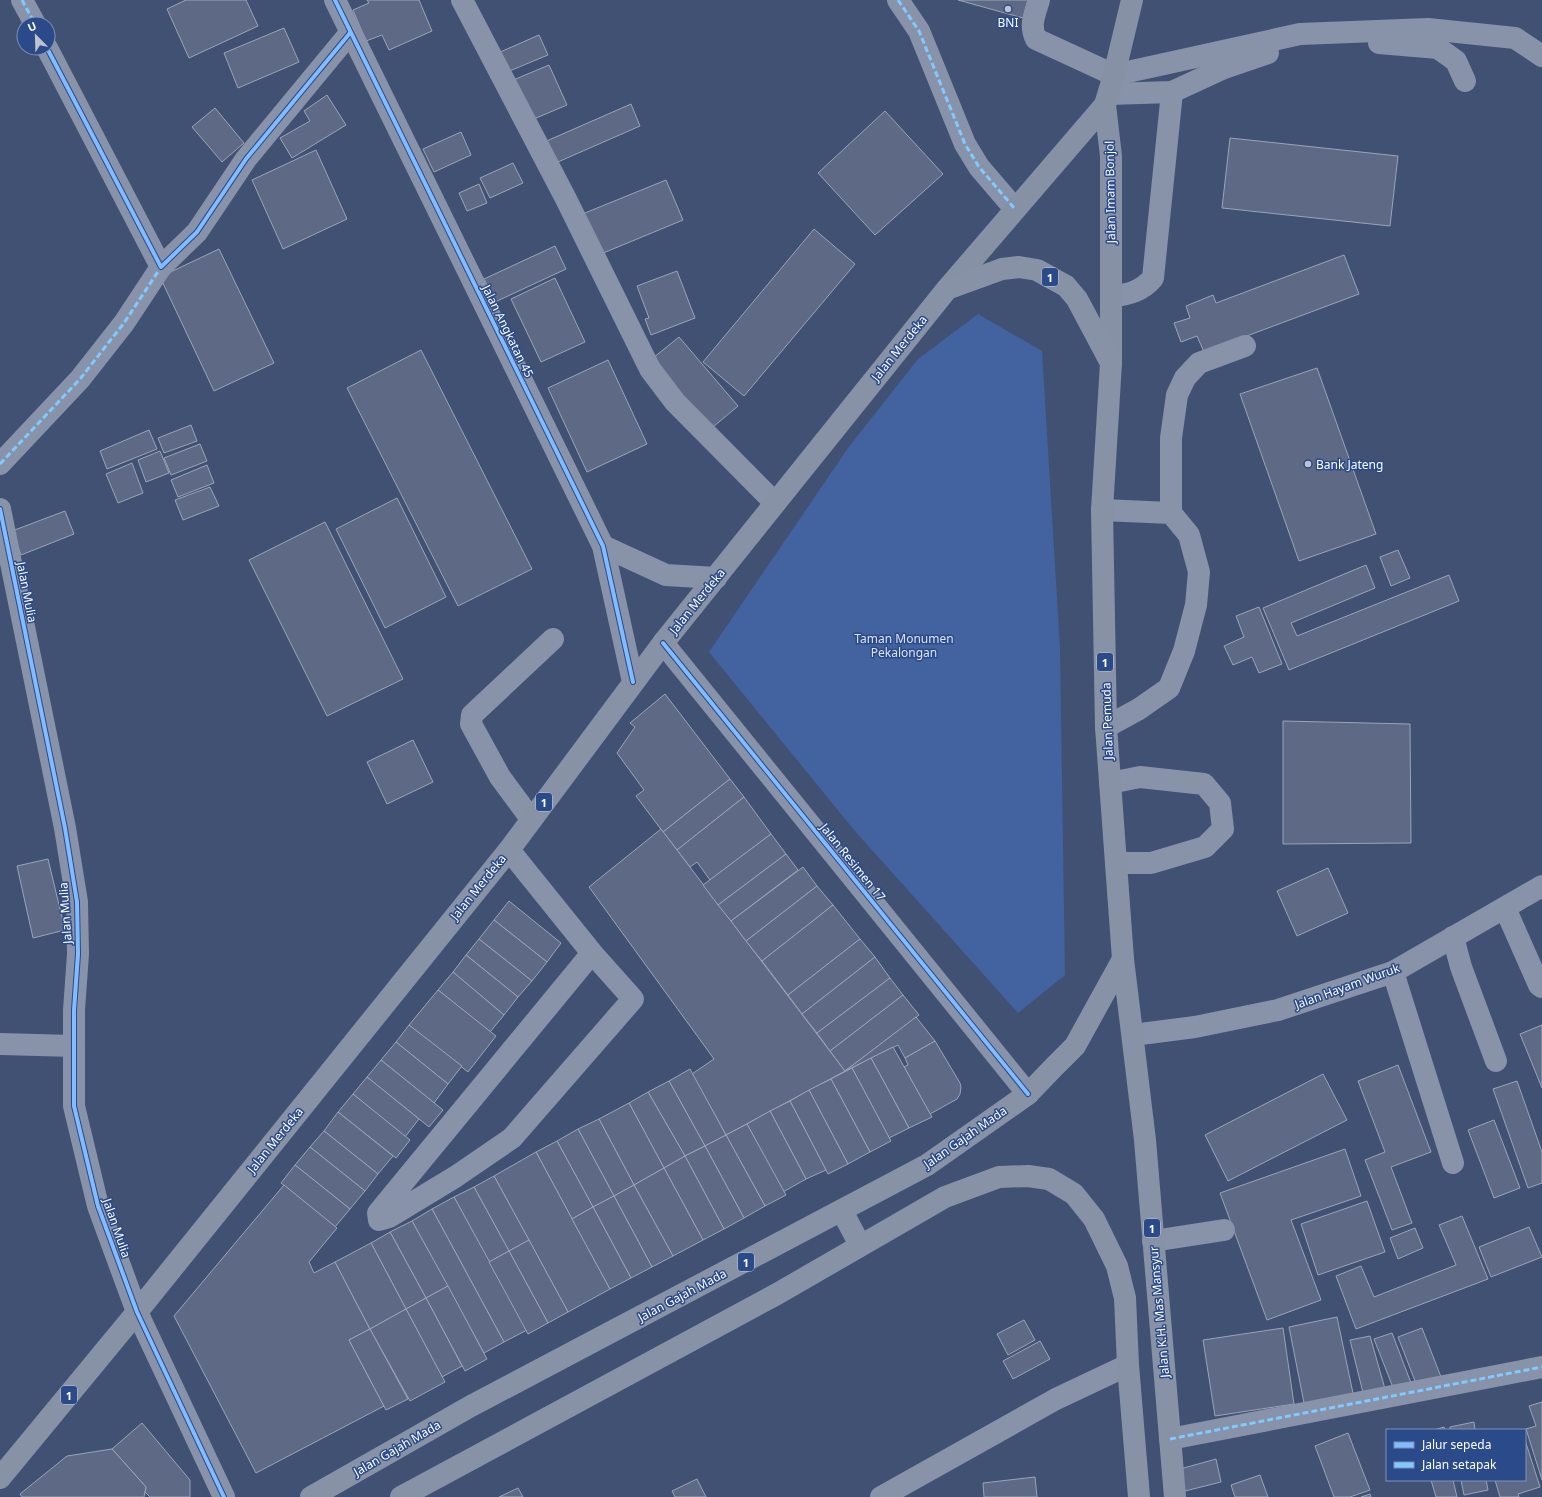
<svg xmlns="http://www.w3.org/2000/svg" width="1542" height="1497" font-family="'Noto Sans',sans-serif">
	<style>
		.green { fill: #4362a0 }
		.building { fill: #5e6a85; stroke: #9ba4b7 }
		.lines { fill: none; stroke-linecap: round; stroke-linejoin: round }
		.minor { stroke: #8892a9; stroke-width: 22 }
		.major { stroke: #8691a6; stroke-width: 22 }
		.highway { stroke: #8792a6; stroke-width: 22 }
		.quiet { stroke: #80caff; stroke-width: 3; stroke-dasharray: 6 3; stroke-linecap: butt }
		.cycleway-casing { stroke: #2b4a89; stroke-width: 6 }
		.cycleway { stroke: #80bcff; stroke-width: 4 }
		.poi-dot { fill: #bcc2ce; stroke: #2b4a89; stroke-width: 1.5 }
		.labels { text-anchor: middle; dominant-baseline: central; stroke-width: 3; stroke-linejoin: round; paint-order: stroke }
		.shield { fill: #2b4a89; stroke: #bfc9dc; stroke-width: 1 }
		.shield-label { font-size: 11px; font-weight: bold; fill: #fff }
		.poi-label { font-size: 12px; fill: #fff; stroke: #2b4a89 }
		.street-label { font-size: 12px; fill: #fff; stroke: #2b4a89 }
		.park-label { font-size: 12px; fill: #dce5f7; stroke: #2b4a89 }
	</style>
	<rect width="100%" height="100%" fill="#415173"/>
	<path class="green" d="M978,314l64,37 18,297 5,327 -47,38 -164,-183 -145,-178 139,-204 70,-89z"/>
	<g class="building">
		<path d="M186,0h60l12,26 -69,32 -22,-49z"/>
		<path d="M367,0h52l13,31 -43,19 -7,-15 -16,6 -13,-31 16,-7z"/>
		<path d="M958,0h70l-5,18z"/>
		<path d="M284,28l15,34 -61,26 -14,-35z"/>
		<path d="M539,35l9,20 -41,17 -9,-19z"/>
		<path d="M549,65l18,40 -38,16 -18,-40z"/>
		<path d="M327,95l19,30 -54,33 -12,-20 30,-17 -6,-10z"/>
		<path d="M631,104l9,22 -89,39 -9,-22z"/>
		<path d="M215,108l29,35 -22,19 -30,-35z"/>
		<path d="M885,111l58,63 -68,61 -57,-62z"/>
		<path d="M461,132l10,23 -37,17 -11,-23z"/>
		<path d="M1230,138l168,18 -8,70 -168,-18z"/>
		<path d="M316,150l31,69 -64,30 -31,-69z"/>
		<path d="M513,163l10,20 -33,15 -10,-20z"/>
		<path d="M666,180l17,40 -87,36 -16,-41z"/>
		<path d="M479,184l8,19 -20,8 -8,-18z"/>
		<path d="M814,229l41,35 -111,132 -41,-34z"/>
		<path d="M555,246l11,23 -71,33 -11,-23z"/>
		<path d="M219,249l55,114 -60,28 -54,-114z"/>
		<path d="M1344,255l15,39 -155,58 -7,-16 -16,6 -7,-19 16,-5 -4,-12 27,-11 3,8z"/>
		<path d="M677,271l18,47 -44,17 -6,-16 4,-1 -12,-32z"/>
		<path d="M555,278l30,64 -44,20 -30,-63z"/>
		<path d="M679,337l59,69 -31,26 -59,-70z"/>
		<path d="M421,350l111,219 -74,37 -111,-218z"/>
		<path d="M608,360l39,84 -60,28 -39,-84z"/>
		<path d="M1317,368l59,166 -77,27 -59,-167z"/>
		<path d="M191,425l6,16 -33,12 -6,-15z"/>
		<path d="M149,430l8,19 -50,20 -7,-18z"/>
		<path d="M200,444l7,17 -36,14 -7,-17z"/>
		<path d="M160,451l9,22 -23,9 -8,-22z"/>
		<path d="M132,463l11,30 -25,10 -12,-29z"/>
		<path d="M207,465l7,18 -36,14 -7,-17z"/>
		<path d="M210,487l9,19 -36,14 -8,-20z"/>
		<path d="M397,498l49,99 -61,31 -49,-99z"/>
		<path d="M65,511l9,23 -53,21 -9,-24z"/>
		<path d="M325,522l78,157 -76,37 -78,-156z"/>
		<path d="M1398,550l12,28 -19,8 -11,-29z"/>
		<path d="M1366,565l9,23 -84,35 6,13 152,-61 10,26 -170,69 -26,-62z"/>
		<path d="M1259,607l23,57 -23,9 -7,-16 -19,8 -9,-19 20,-9 -8,-21z"/>
		<path d="M665,694l65,85 -67,53 -27,-36 8,-6 -27,-37 18,-26 -5,-4z"/>
		<path d="M1283,721l127,3 1,119 -128,1z"/>
		<path d="M413,740l20,42 -46,22 -20,-42z"/>
		<path d="M730,779l14,18 -67,53 -14,-18z"/>
		<path d="M744,797l27,37 -61,46 -13,-18 -7,5 -13,-17z"/>
		<path d="M661,829l184,242 -119,64 -34,-61 22,-15 -125,-172z"/>
		<path d="M771,834l15,20 -68,51 -15,-20z"/>
		<path d="M786,854l12,16 -67,51 -13,-16z"/>
		<path d="M48,859l17,71 -32,8 -16,-72z"/>
		<path d="M803,867l14,19 -71,55 -15,-20z"/>
		<path d="M1328,868l20,45 -51,23 -20,-45z"/>
		<path d="M817,886l16,19 -71,56 -16,-20z"/>
		<path d="M509,901l52,42 -14,19 -53,-42z"/>
		<path d="M833,905l27,34 -72,56 -26,-34z"/>
		<path d="M494,920l53,42 -15,19 -53,-42z"/>
		<path d="M479,939l53,42 -14,16 -52,-42z"/>
		<path d="M860,939l15,18 -73,57 -14,-19z"/>
		<path d="M466,955l52,42 -14,18 -51,-43z"/>
		<path d="M875,957l15,21 -73,55 -15,-19z"/>
		<path d="M453,972l51,43 -14,17 -52,-42z"/>
		<path d="M890,978l13,17 -73,56 -13,-18z"/>
		<path d="M438,990l58,46 -28,36 -59,-47z"/>
		<path d="M903,995l16,20 -74,56 -15,-20z"/>
		<path d="M916,1017l19,24 -30,17 -7,-13 -53,26z"/>
		<path d="M409,1025l53,41 -14,18 -52,-42z"/>
		<path d="M1542,1025v63l-22,-54z"/>
		<path d="M935,1041l25,42 1,4 -1,7 -3,5 -27,15 -26,-47 4,-2 -3,-7z"/>
		<path d="M396,1042l52,42 -14,19 -53,-43z"/>
		<path d="M893,1047l39,70 -23,11 -38,-70z"/>
		<path d="M871,1058l38,70 -20,10 -37,-70z"/>
		<path d="M381,1060l62,50 -14,17 -62,-50z"/>
		<path d="M1398,1065l33,87 -40,15 21,56 -20,7 -27,-70 20,-8 -27,-71z"/>
		<path d="M852,1068l39,73 -21,11 -39,-73z"/>
		<path d="M690,1069l36,66 -21,11 -36,-65z"/>
		<path d="M1323,1074l24,46 -119,61 -23,-46z"/>
		<path d="M367,1077l52,42 -14,18 -52,-43z"/>
		<path d="M831,1079l39,73 -22,12 -39,-74z"/>
		<path d="M669,1081l36,65 -20,10 -37,-64z"/>
		<path d="M1517,1081l25,71v31l-14,5 -35,-99z"/>
		<path d="M809,1090l39,74 -20,10 -38,-73z"/>
		<path d="M648,1092l37,64 -21,12 -35,-65z"/>
		<path d="M353,1094l57,46 -14,18 -58,-46z"/>
		<path d="M790,1101l36,69 -20,9 -36,-68z"/>
		<path d="M629,1103l35,65 -30,17 -35,-66z"/>
		<path d="M770,1111l36,68 -23,13 -36,-68z"/>
		<path d="M338,1112l55,44 -15,18 -54,-43z"/>
		<path d="M599,1119l35,66 -20,11 -36,-67z"/>
		<path d="M1494,1120l26,68 -26,10 -26,-68z"/>
		<path d="M747,1124l39,71 -21,11 -39,-71z"/>
		<path d="M578,1129l36,67 -21,11 -36,-66z"/>
		<path d="M324,1131l54,43 -13,17 -55,-44z"/>
		<path d="M726,1135l39,71 -21,12 -39,-72z"/>
		<path d="M557,1141l36,66 -21,12 -36,-67z"/>
		<path d="M705,1146l39,72 -20,11 -39,-73z"/>
		<path d="M310,1147l55,44 -15,18 -55,-44z"/>
		<path d="M1345,1149l16,47 -70,24 30,80 -54,20 -47,-127z"/>
		<path d="M536,1152l74,137 -42,23 -74,-136z"/>
		<path d="M685,1156l39,73 -21,11 -39,-72z"/>
		<path d="M295,1165l55,44 -15,18 -54,-44z"/>
		<path d="M664,1168l39,72 -30,16 -39,-71z"/>
		<path d="M494,1176l35,64 -20,11 -35,-64z"/>
		<path d="M284,1185l53,43 -28,34 5,11 21,-11 35,67 -21,11 35,66 -128,67 -82,-157z"/>
		<path d="M634,1185l39,71 -21,11 -38,-71z"/>
		<path d="M474,1187l35,64 -20,11 -35,-65z"/>
		<path d="M614,1196l38,71 -21,11 -38,-71z"/>
		<path d="M454,1197l73,133 -23,12 -72,-133z"/>
		<path d="M1367,1201l18,51 -67,23 -17,-51z"/>
		<path d="M593,1207l38,71 -21,11 -38,-70z"/>
		<path d="M432,1209l72,133 -20,11 -72,-132z"/>
		<path d="M1462,1216l26,63 -132,50 -20,-53 25,-10 13,31 82,-32 -17,-40z"/>
		<path d="M412,1221l36,65 -22,12 -36,-66z"/>
		<path d="M1529,1227l13,30 -51,20 -12,-30z"/>
		<path d="M1415,1228l8,20 -25,11 -8,-21z"/>
		<path d="M390,1232l36,66 -20,11 -35,-66z"/>
		<path d="M529,1240l39,72 -20,11 -39,-72z"/>
		<path d="M371,1243l35,66 -36,20 -35,-67z"/>
		<path d="M509,1251l39,72 -20,11 -39,-72z"/>
		<path d="M448,1286l39,73 -22,12 -39,-73z"/>
		<path d="M426,1298l36,68 -20,11 -36,-68z"/>
		<path d="M406,1309l39,73 -35,19 -40,-72z"/>
		<path d="M1337,1317l17,81 -49,10 -16,-81z"/>
		<path d="M1024,1320l11,20 -27,15 -11,-21z"/>
		<path d="M1283,1328l11,76 -79,12 -12,-76z"/>
		<path d="M1422,1328l19,49 -24,9 -19,-49z"/>
		<path d="M370,1329l38,70 -22,11 -37,-70z"/>
		<path d="M1392,1333l19,50 -17,7 -20,-51z"/>
		<path d="M1370,1336l17,60 -22,5 -15,-61z"/>
		<path d="M1040,1341l10,18 -37,20 -10,-18z"/>
		<path d="M1542,1402v78l-16,-51 10,-3 -7,-20z"/>
		<path d="M1474,1422l1,8h-25v-3z"/>
		<path d="M142,1423l48,57v17h-40l-5,-5 1,-5 -34,-38z"/>
		<path d="M1444,1427l1,3h-11z"/>
		<path d="M1348,1433l22,57 -20,7h-16l-19,-51z"/>
		<path d="M1525,1440l15,47 -22,7 1,3h-19l-5,-17h30z"/>
		<path d="M112,1449l34,38 -2,10h-122l-2,-3 47,-38z"/>
		<path d="M1216,1459l5,23 -36,9 -5,-22z"/>
		<path d="M1260,1475l8,22h-33l-4,-12z"/>
		<path d="M1035,1477l2,20h-53l-1,-14z"/>
		<path d="M697,1479l9,18h-31l-3,-6z"/>
		<path d="M1431,1480h22l4,17h-21z"/>
		<path d="M1461,1480h25l2,10 -24,5z"/>
		<path d="M518,1488l5,9h-24z"/>
		<path d="M1370,1494l1,3h-10z"/>
	</g>
	<g class="lines">
		<g class="minor">
			<path d="M22,0l13,24"/>
			<path d="M335,0l268,546 30,136"/>
			<path d="M462,0l104,199 84,170 25,33 100,101"/>
			<path d="M898,0l21,31 46,113 14,23 36,42"/>
			<path d="M1039,0c-4,14 -10,25 -3,39l78,36 186,-41 128,-5 87,9 27,18"/>
			<path d="M1379,43l59,5 18,13 9,20"/>
			<path d="M47,48l114,219 36,-35 49,-73 104,-126"/>
			<path d="M1109,94l63,-2 52,-24 44,-15"/>
			<path d="M1111,297c17,-3 30,-5 42,-19l19,-186"/>
			<path d="M0,464l80,-85 44,-56 37,-56"/>
			<path d="M0,509l65,319 12,74 1,52 -4,56v96l24,100 39,106 87,185"/>
			<path d="M1102,510l69,3 18,22 10,37 -3,33 -12,46 -15,37 -30,21 -33,18"/>
			<path d="M1171,513v-75l6,-43 8,-17 14,-15 46,-17"/>
			<path d="M603,546l63,29 50,3"/>
			<path d="M663,643l365,451"/>
			<path d="M1110,783l30,-6 64,7 16,19 3,26 -18,18 -54,16h-35"/>
			<path d="M531,819l-31,-42 -29,-53 1,-9 81,-76"/>
			<path d="M509,850l83,103 41,46 -121,139 -57,39 -66,40 -10,3 -1,-7 214,-260"/>
			<path d="M1505,908l34,77 3,2"/>
			<path d="M1453,937l8,30 35,94"/>
			<path d="M1393,972l60,191"/>
			<path d="M1133,1035l62,-8 83,-17 115,-38 149,-86"/>
			<path d="M0,1044l74,2"/>
			<path d="M1153,1241l71,-11"/>
			<path d="M1170,1439l372,-72"/>
			<path d="M881,1497l175,-98 72,-34"/>
		</g>
		<g class="major">
			<path d="M947,289l158,-184"/>
			<path d="M1111,363v-207l-6,-51 9,-30 18,-75"/>
		</g>
		<g class="highway">
			<path d="M842,1211l18,34"/>
			<path d="M0,1478l137,-166 372,-462 154,-207 284,-354 55,-20 17,-2 18,3 29,16 11,13 34,64 -9,147 4,217 17,232 22,181 30,357"/>
			<path d="M311,1497l160,-91 456,-241 101,-71 25,-26 22,-22 48,-87"/>
			<path d="M401,1497l376,-203 168,-97 54,-20 29,-1 21,3 25,15 20,25 23,47 8,32 3,67 11,132"/>
		</g>
		<g class="quiet">
			<path d="M22,0l13,24"/>
			<path d="M898,0l21,31 46,113 14,23 36,42"/>
			<path d="M0,464l80,-85 44,-56 37,-56"/>
			<path d="M1170,1439l372,-72"/>
		</g>
		<g class="cycleway-casing">
			<g id="cycleway">
				<path d="M335,0l268,546 30,136"/>
				<path d="M47,48l114,219 36,-35 49,-73 104,-126"/>
				<path d="M0,509l65,319 12,74 1,52 -4,56v96l24,100 39,106 87,185"/>
				<path d="M663,643l365,451"/>
			</g>
		</g>
		<use href="#cycleway" class="cycleway"/>
	</g>
	<g class="poi-dot">
		<circle cx="1008" cy="9" r="4"/>
		<circle cx="1308" cy="464" r="4"/>
	</g>
	<g class="labels">
		<g class="shield">
			<rect x="1042" y="268" width="16" height="18" rx="3"/>
			<rect x="1097" y="653" width="16" height="18" rx="3"/>
			<rect x="536" y="793" width="16" height="18" rx="3"/>
			<rect x="1144" y="1219" width="16" height="18" rx="3"/>
			<rect x="738" y="1253" width="16" height="18" rx="3"/>
			<rect x="61" y="1386" width="16" height="18" rx="3"/>
		</g>
		<g class="shield-label">
			<text x="1050" y="277">1</text>
			<text x="1105" y="662">1</text>
			<text x="544" y="802">1</text>
			<text x="1152" y="1228">1</text>
			<text x="746" y="1262">1</text>
			<text x="69" y="1395">1</text>
		</g>
		<g class="poi-label">
			<text x="1008" y="22">BNI</text>
			<text x="1316" y="464" text-anchor="start">Bank Jateng</text>
		</g>
		<g class="street-label">
			<text transform="translate(1110 192) rotate(-91)">Jalan Imam Bonjol</text>
			<text transform="translate(508 331) rotate(64)">Jalan Angkatan 45</text>
			<text transform="translate(899 348) rotate(-51)">Jalan Merdeka</text>
			<text transform="translate(27 592) rotate(79)">Jalan Mulia</text>
			<text transform="translate(697 601) rotate(-51)">Jalan Merdeka</text>
			<text transform="translate(1107 721) rotate(-92)">Jalan Pemuda</text>
			<text transform="translate(853 862) rotate(51)">Jalan Resimen 17</text>
			<text transform="translate(478 887) rotate(-51)">Jalan Merdeka</text>
			<text transform="translate(65 913) rotate(-94)">Jalan Mulia</text>
			<text transform="translate(1347 986) rotate(-20)">Jalan Hayam Wuruk</text>
			<text transform="translate(965 1137) rotate(-35)">Jalan Gajah Mada</text>
			<text transform="translate(275 1140) rotate(-51)">Jalan Merdeka</text>
			<text transform="translate(117 1228) rotate(71)">Jalan Mulia</text>
			<text transform="translate(682 1295) rotate(-28)">Jalan Gajah Mada</text>
			<text transform="translate(1159 1312) rotate(-95)">Jalan K.H. Mas Mansyur</text>
			<text transform="translate(397 1448) rotate(-30)">Jalan Gajah Mada</text>
		</g>
		<g class="park-label">
			<text x="904" y="638">Taman Monumen<tspan x="904" dy="14">Pekalongan</tspan></text>
		</g>
	</g>
	<rect x="1386" y="1429" width="140" height="52" fill="#2b4a89" stroke="#8092b8"/>
	<rect x="1394" y="1442" width="20" height="6" fill="#80bcff" stroke="#8092b8"/>
	<text x="1422" y="1449" font-size="12" fill="#ffffff">Jalur sepeda</text>
	<rect x="1394" y="1462" width="20" height="6" fill="#80caff" stroke="#8092b8"/>
	<text x="1422" y="1469" font-size="12" fill="#ffffff">Jalan setapak</text>
	<g transform="translate(36 36) rotate(337)"><circle r="19" fill="#2b4a89" stroke="#8092b8"/>
	<path d="M0-3L7 15L0 10L-7 15Z" fill="#bcc2ce"/>
	<text y="-6" font-size="11" font-weight="bold" text-anchor="middle" fill="#ffffff">U</text>
	</g>
</svg>
